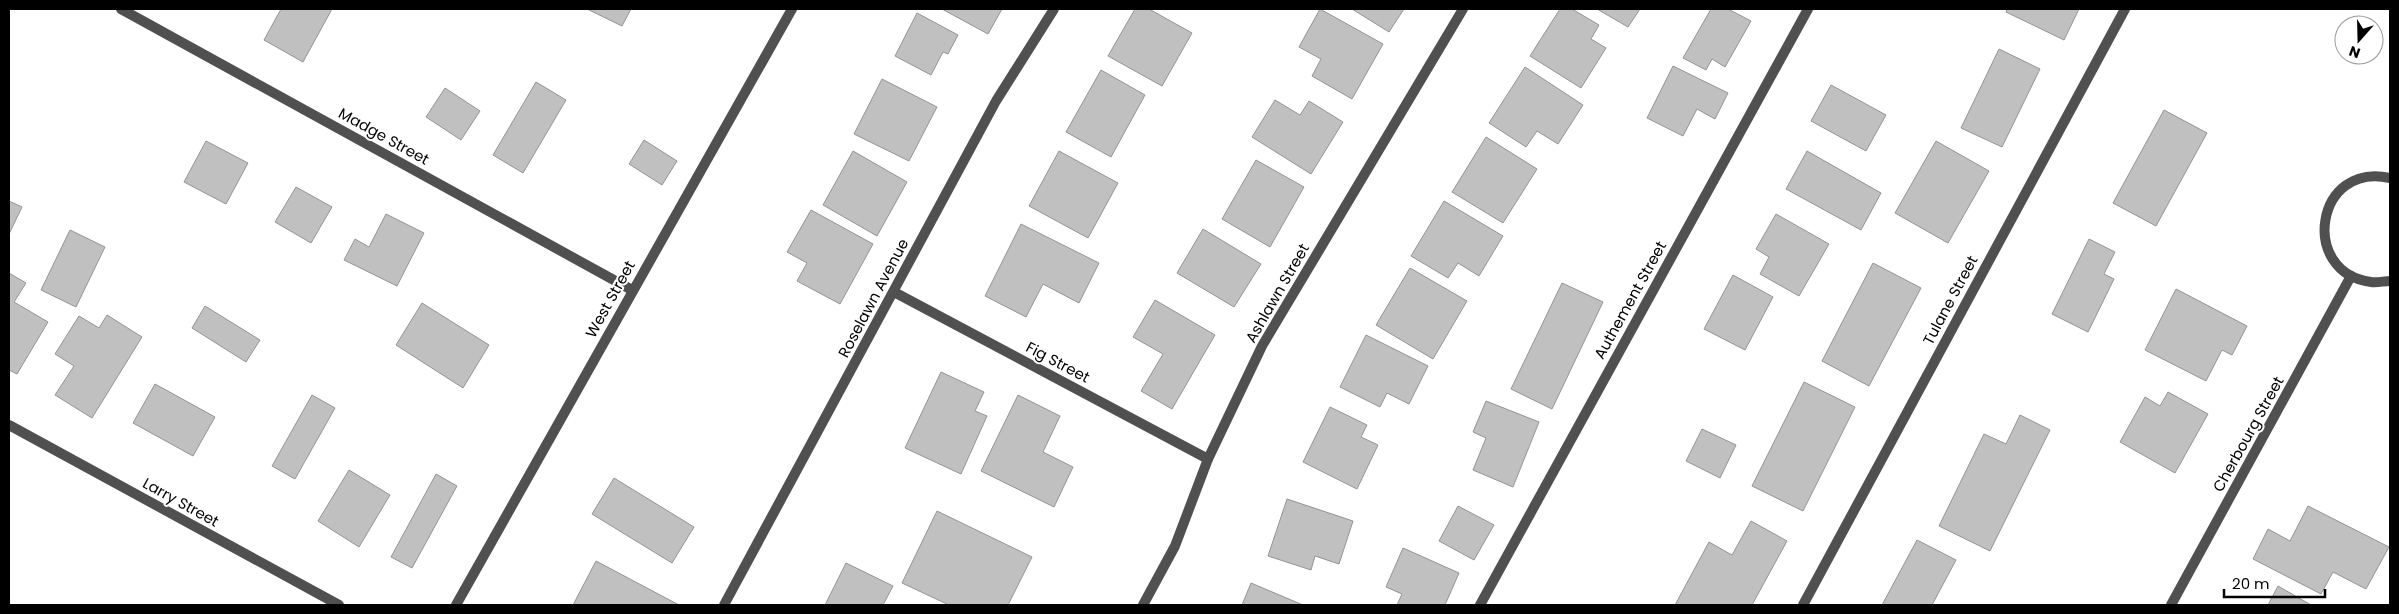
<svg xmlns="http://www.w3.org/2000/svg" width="2399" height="614" font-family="Poppins,sans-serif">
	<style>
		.building { fill: #c0c0c0; stroke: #949494 }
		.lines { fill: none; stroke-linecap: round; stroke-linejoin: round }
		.street { stroke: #505050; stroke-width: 10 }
		.labels { text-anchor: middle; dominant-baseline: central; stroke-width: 4; stroke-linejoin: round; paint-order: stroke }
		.street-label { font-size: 15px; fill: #000; stroke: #fff }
	</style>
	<rect width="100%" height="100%" fill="#fff"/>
	<g class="building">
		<path d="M281,9h51l-29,53 -39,-22z"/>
		<path d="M587,9h44l-9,17z"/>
		<path d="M942,9h60l-14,25z"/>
		<path d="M1135,9h14l43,24 -30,53 -54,-30z"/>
		<path d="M1320,9l63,35 -31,55 -40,-23 9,-17 -22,-12z"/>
		<path d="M1352,9h52l-15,23z"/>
		<path d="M1560,9h12l27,16 -8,14 15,9 -25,40 -51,-32z"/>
		<path d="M1597,9h43l-12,18z"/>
		<path d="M1711,9h17l23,12 -26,46 -13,-8 -6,11 -23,-12z"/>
		<path d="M2007,9h72l-15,31 -58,-28z"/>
		<path d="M917,13l41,22 -10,19 -5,-2 -12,23 -36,-19z"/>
		<path d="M1999,49l41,20 -38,78 -41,-19z"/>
		<path d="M1673,66l55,27 -13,26 -18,-10 -14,27 -36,-18z"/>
		<path d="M1525,67l58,38 -25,39 -21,-13 -11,16 -37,-24z"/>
		<path d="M1101,70l44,25 -34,62 -45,-25z"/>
		<path d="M882,79l55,28 -28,54 -55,-27z"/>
		<path d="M536,82l30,18 -43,73 -30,-18z"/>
		<path d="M1831,85l55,30 -20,36 -55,-30z"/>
		<path d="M445,88l35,23 -19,29 -35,-23z"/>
		<path d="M1275,100l25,15 9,-14 34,21 -32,52 -59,-37z"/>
		<path d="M2164,110l43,23 -51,93 -43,-23z"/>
		<path d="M1486,137l51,32 -34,54 -51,-31z"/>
		<path d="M644,140l33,21 -15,24 -33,-21z"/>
		<path d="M206,141l42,22 -22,41 -42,-22z"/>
		<path d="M1936,141l53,30 -41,72 -53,-30z"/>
		<path d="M853,151l54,31 -30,54 -54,-31z"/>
		<path d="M1059,151l59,32 -30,55 -59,-32z"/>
		<path d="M1807,151l74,42 -20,37 -75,-41z"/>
		<path d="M1256,160l48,27 -34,60 -48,-28z"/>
		<path d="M296,187l36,20 -21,36 -36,-21z"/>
		<path d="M9,201l13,6 -13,27z"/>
		<path d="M1444,201l59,35 -24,40 -21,-13 -10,15 -37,-22z"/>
		<path d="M811,210l62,34 -33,60 -43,-23 10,-18 -20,-11z"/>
		<path d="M386,214l38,19 -27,53 -53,-26 11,-21 14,8z"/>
		<path d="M1776,214l53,30 -30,52 -39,-22 9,-17 -13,-8z"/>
		<path d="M1021,224l78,39 -20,40 -36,-19 -17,33 -41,-21z"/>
		<path d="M1203,229l58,35 -27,43 -57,-34z"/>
		<path d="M70,230l35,17 -29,60 -35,-17z"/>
		<path d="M2089,239l26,13 -11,22 10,5 -26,53 -36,-18z"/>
		<path d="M1873,263l48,25 -52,98 -47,-25z"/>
		<path d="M1410,268l57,33 -34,58 -57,-34z"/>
		<path d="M9,273l17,10 -12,19 34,20 -31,52 -8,-4z"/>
		<path d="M1733,275l40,22 -28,53 -41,-21z"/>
		<path d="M1562,283l41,19 -51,107 -41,-20z"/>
		<path d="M2176,289l71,37 -15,29 -10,-5 -16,31 -61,-31z"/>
		<path d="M1155,300l60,35 -43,74 -31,-18 22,-37 -30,-17z"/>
		<path d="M422,303l67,42 -26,43 -67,-43z"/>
		<path d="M205,306l55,34 -14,22 -54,-34z"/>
		<path d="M107,315l35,22 -50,81 -37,-23 19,-29 -19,-12 24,-38 20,12z"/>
		<path d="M1366,335l62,31 -19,38 -22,-11 -7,14 -40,-20z"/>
		<path d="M941,372l43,20 -9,19 12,5 -26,58 -56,-26z"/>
		<path d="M1804,382l51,25 -52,104 -51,-25z"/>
		<path d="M155,384l60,33 -22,39 -60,-33z"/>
		<path d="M2168,392l40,22 -33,59 -55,-31 25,-45 15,9z"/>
		<path d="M312,395l23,13 -40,71 -23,-13z"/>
		<path d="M1018,395l42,21 -17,36 30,15 -19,40 -73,-36z"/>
		<path d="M1486,401l53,21 -26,65 -40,-17 13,-32 -13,-6z"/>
		<path d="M1330,407l37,18 -6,12 17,8 -21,44 -54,-27z"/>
		<path d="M2020,415l30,15 -60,121 -51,-25 45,-92 22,10z"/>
		<path d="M1702,429l34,16 -16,33 -34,-17z"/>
		<path d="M349,470l41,25 -31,52 -41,-26z"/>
		<path d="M436,474l21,12 -45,82 -21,-11z"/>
		<path d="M614,478l80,49 -22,36 -80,-49z"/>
		<path d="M1287,499l66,22 -14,43 -24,-8 -4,14 -43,-14z"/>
		<path d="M1458,506l36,19 -20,35 -35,-19z"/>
		<path d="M2308,506l81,41 -23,42 -33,-17 -12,22 -68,-35 15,-30 22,12z"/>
		<path d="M937,511l95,46 -24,48h-59l-47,-22z"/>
		<path d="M1751,521l36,20 -35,64h-77l34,-63 23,13z"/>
		<path d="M1917,540l39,20 -24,45h-50z"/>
		<path d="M1403,548l56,25 -14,32h-48l5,-11 -16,-7z"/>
		<path d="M596,561l83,44h-106z"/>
		<path d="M846,563l47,23 -10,19h-58z"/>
		<path d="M1251,583l52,22h-61z"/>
		<path d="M2278,586l33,19h-43z"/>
	</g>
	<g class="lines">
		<g class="street">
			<path d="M121,9l511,281"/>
			<path d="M2390,178c-75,-17 -91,95 -19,104 6,1 13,-1 19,-1"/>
			<path d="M894,292l314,167"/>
			<path d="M9,425l330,180"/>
			<path d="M456,605l336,-596"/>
			<path d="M724,605l272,-504 58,-92"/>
			<path d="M1143,605l32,-59 33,-87 54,-113 201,-337"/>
			<path d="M1480,605l328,-596"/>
			<path d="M1803,605l322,-596"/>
			<path d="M2171,605l180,-329"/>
		</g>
	</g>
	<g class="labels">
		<g class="street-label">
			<text transform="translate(384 136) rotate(29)">Madge Street</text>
			<text transform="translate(1277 293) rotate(-60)">Ashlawn Street</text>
			<text transform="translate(873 298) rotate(-62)">Roselawn Avenue</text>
			<text transform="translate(610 299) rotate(-61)">West Street</text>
			<text transform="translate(1630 300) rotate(-61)">Authement Street</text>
			<text transform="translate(1950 300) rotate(-62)">Tulane Street</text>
			<text transform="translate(1058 362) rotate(28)">Fig Street</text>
			<text transform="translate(2248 434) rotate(-61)">Cherbourg Street</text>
			<text transform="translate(181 502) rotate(29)">Larry Street</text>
		</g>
	</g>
	<rect width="2399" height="614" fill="none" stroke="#000000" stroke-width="20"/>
	<g transform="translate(2359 40) rotate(200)"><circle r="24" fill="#ffffff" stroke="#999999"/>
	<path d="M0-4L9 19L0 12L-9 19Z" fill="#000000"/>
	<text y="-8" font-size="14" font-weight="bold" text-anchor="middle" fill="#000000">N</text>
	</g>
	<path d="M2224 589v8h101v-8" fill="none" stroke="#000000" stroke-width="2.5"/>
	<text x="2232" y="589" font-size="15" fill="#000000" stroke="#ffffff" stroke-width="4" paint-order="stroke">20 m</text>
</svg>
